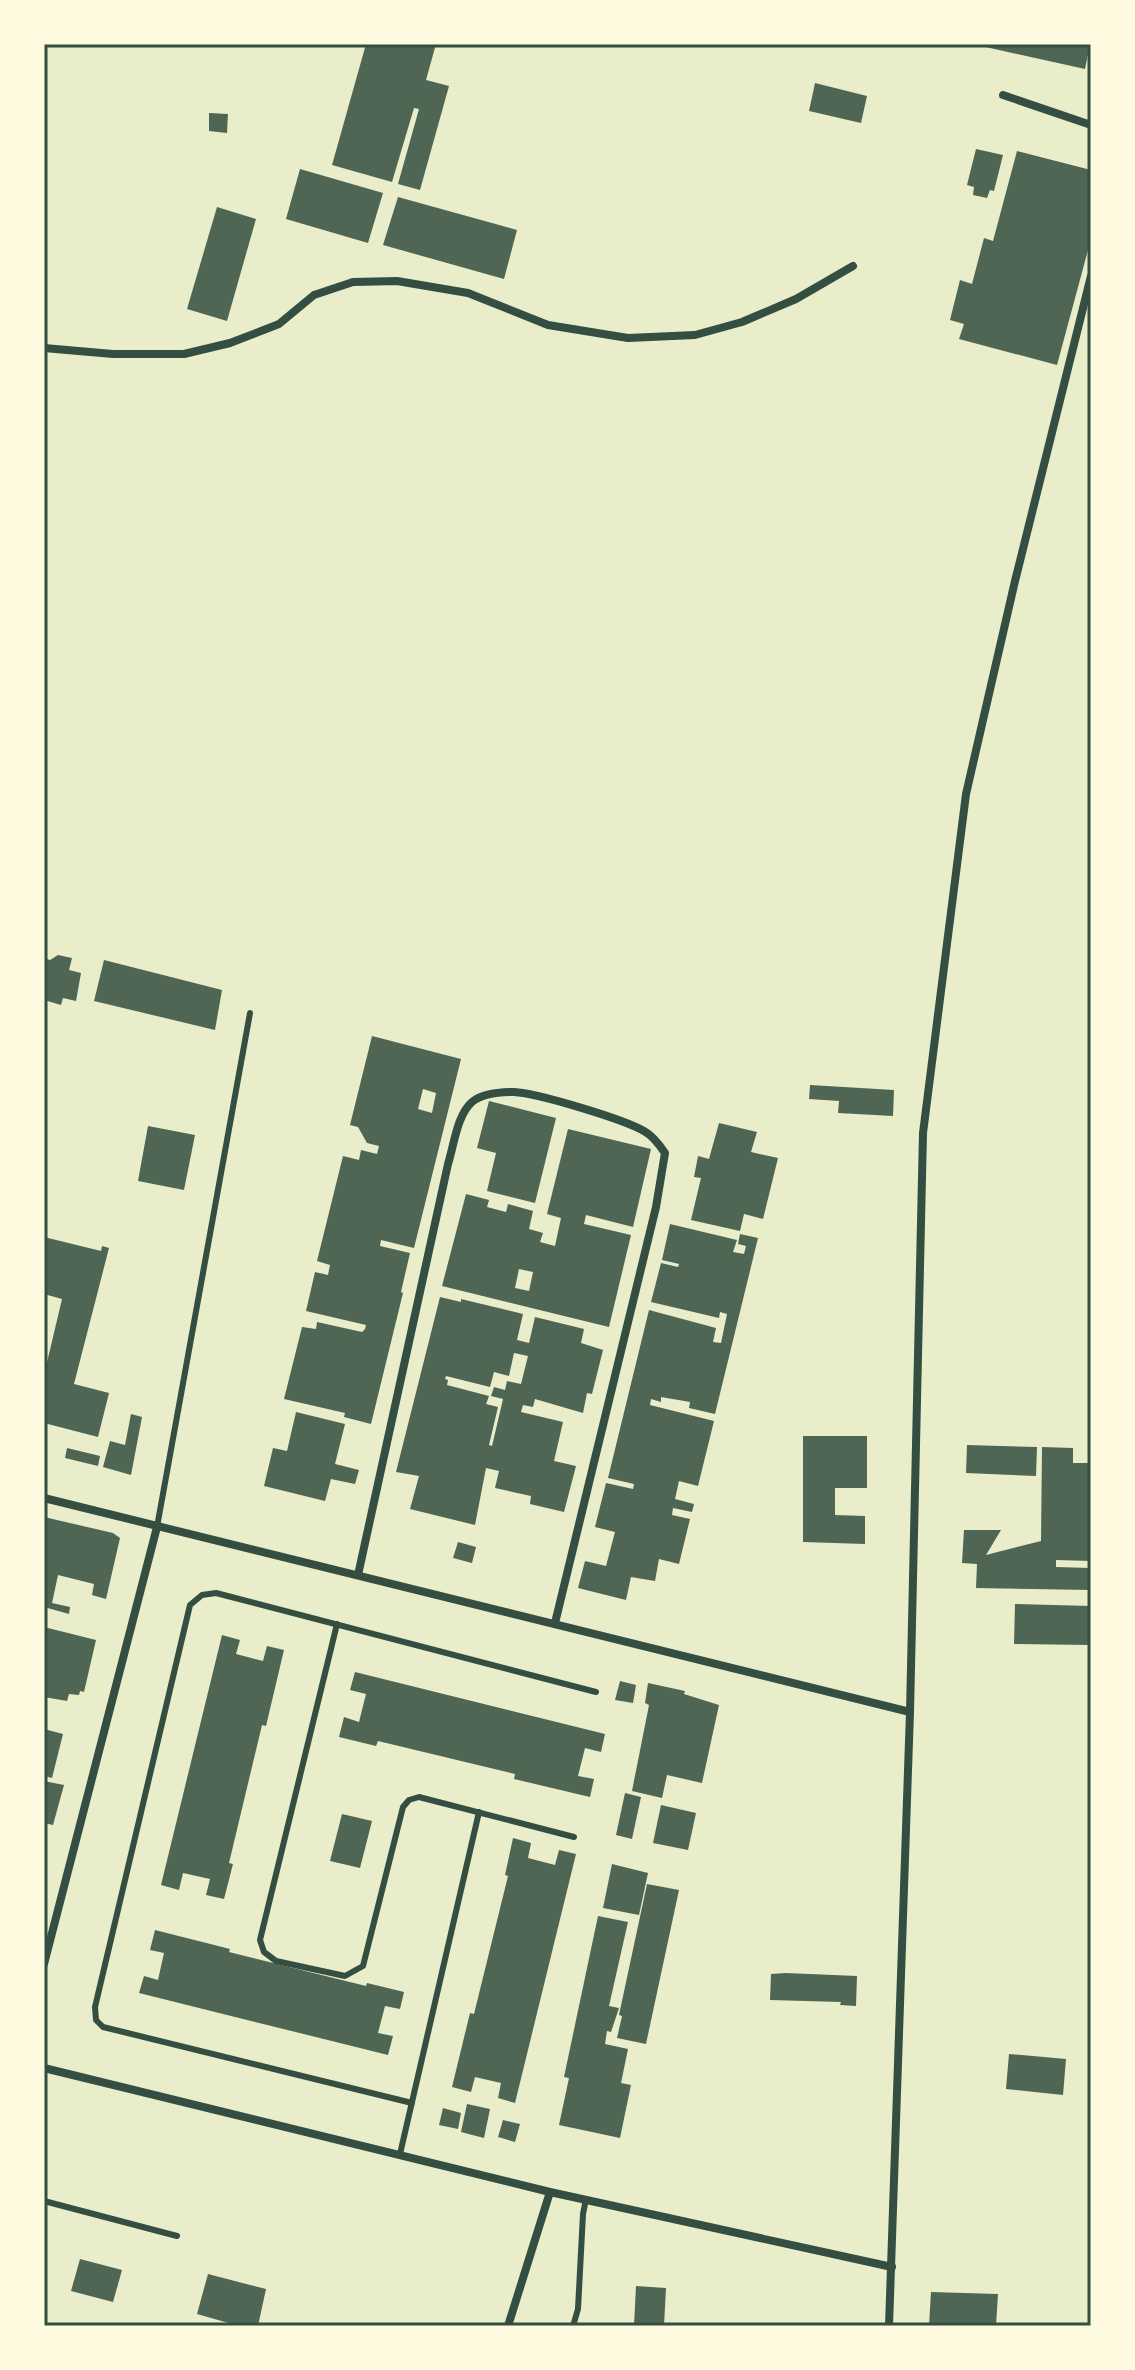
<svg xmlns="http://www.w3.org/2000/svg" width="1135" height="2370" font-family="Jost,sans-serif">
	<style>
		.building { fill: #4f6655; fill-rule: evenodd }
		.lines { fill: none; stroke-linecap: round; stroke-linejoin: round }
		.service { stroke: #344e41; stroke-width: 6 }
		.minor { stroke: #344e41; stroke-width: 8 }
		.neatline { fill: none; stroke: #344e41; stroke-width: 3 }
	</style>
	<rect width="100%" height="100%" fill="#e9edc9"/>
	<g class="building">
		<path d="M366,44h70l-10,36 23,6 -29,104 -22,-6 21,-75 -5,-1 -22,74 -60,-17z"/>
		<path d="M972,44h118l-5,25z"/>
		<path d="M815,83l52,13 -6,27 -52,-12z"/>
		<path d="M209,113l19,1 -1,19 -18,-2z"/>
		<path d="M976,149l27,6 -9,36 -4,-1 -3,8 -14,-3 1,-8 -7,-2z"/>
		<path d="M1017,151l74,19v69l-34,126 -98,-26 5,-15 -14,-4 10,-40 12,4 12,-46 9,3z"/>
		<path d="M300,169l83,24 -15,50 -82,-24z"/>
		<path d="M398,197l119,33 -13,49 -121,-34z"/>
		<path d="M217,207l39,12 -29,102 -40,-12z"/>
		<path d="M58,955l14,3 -3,12 12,3 -5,28 -13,-3 -2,7 -17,-5v-42l6,2z"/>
		<path d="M104,960l118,30 -7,40 -121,-29z"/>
		<path d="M372,1036l89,23 -47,189 -33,-8 -1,6 30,7 -9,39 2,1 -32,131 -27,-7 1,-4 -61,-14 18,-72 14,2 1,-7 45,10 3,-3 1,-4 -60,-14 9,-39 13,3 2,-10 -13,-4 26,-105 16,4 2,-10 16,4 2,-8 -12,-3 -9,-16 -8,-2zM423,1089l13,4 -4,20 -14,-4z"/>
		<path d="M810,1085l84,5 -1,26 -55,-3 1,-12 -30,-2z"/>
		<path d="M489,1101l67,17 -21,85 -48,-12 9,-38 -19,-5z"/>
		<path d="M719,1123l38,9 -6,20 27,6 -15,61 -19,-5 -4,17 -49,-11 10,-42 -7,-1 4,-21 11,3z"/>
		<path d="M148,1126l47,9 -11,55 -46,-9z"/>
		<path d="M568,1129l83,20 -18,78 -47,-12 -2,9 47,11 -22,92 -167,-41 24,-92 23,6 -2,7 19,5 2,-8 25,7 -4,18 14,4 -3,9 15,4 6,-28 -14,-4zM519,1269l14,3 -4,19 -14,-3z"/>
		<path d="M670,1224l67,16 -4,12 11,2 2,-8 -8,-2 2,-10 18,4 -43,176 -26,-6 1,-6 -29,-5v5l-10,-3 -1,6 64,16 -16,65 -19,-5 -4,18 19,5 -2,8 -19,-4 -1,7 18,4 -11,45 -20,-5 -4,22 -24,-4 -5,23 -48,-12 7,-27 21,5 9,-34 -20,-5 11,-44 27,6 1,-5 -26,-6 41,-168 67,18 -3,14 8,1 6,-29 -7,-2 -1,6 -68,-16 10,-39 17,4 1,-3 -17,-4z"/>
		<path d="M44,1237l57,14 1,-5 7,2 -35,136 35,9 -11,44 -54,-14v-48l18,-76 -18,-5z"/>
		<path d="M440,1297l21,5v-3l62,15 -6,26 12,3 6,-26 49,12 -3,14 22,7 -11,44 -5,-1 -4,20 -48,-14 -2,8 -10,-2 -2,7 42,10 -9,39 22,5 -12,46 -34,-8 1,-8 -36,-8 4,-17 -13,-3 -11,57 -65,-16 9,-33 -23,-4zM514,1353l14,3 -7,28 -14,-3 -2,9 -11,-3 -3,9 12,3 -11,47 -3,-1 9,-38 -12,-3 3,-8 -42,-11 1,-5 -3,-1 1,-3 44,11 4,-15 15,4z"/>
		<path d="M296,1412l49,12 -10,40 24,6 -4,14 -24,-5 -6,22 -61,-15 9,-38 14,3z"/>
		<path d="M131,1414l11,3 -11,58 -28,-8 7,-26 15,4z"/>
		<path d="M803,1436h64v52h-32v27l30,1v28l-62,-2z"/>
		<path d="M967,1445l70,2 -1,29 -70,-3z"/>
		<path d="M1042,1447l31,1v15h18v98l-35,-1v7l35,1v22l-115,-2 1,-24 -15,-1 2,-33h37l-15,25 55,-14z"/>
		<path d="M67,1448l33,8 -2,10 -33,-8z"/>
		<path d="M44,1517l69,16 7,5 -14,61 -14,-4 2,-11 -36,-9 -6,28 18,4 -1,7 -25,-7z"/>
		<path d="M458,1542l18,5 -4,16 -19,-5z"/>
		<path d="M1015,1604l76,2v39l-77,-1z"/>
		<path d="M44,1627l52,13 -12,52 -4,-1 -1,4 -10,-1 -2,7 -23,-4z"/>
		<path d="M222,1635l18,5 -4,14 27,7 4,-15 17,4 -18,76 -4,-1 -33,138 4,1 -9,35 -18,-4 4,-16 -27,-6 -4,17 -18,-5z"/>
		<path d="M355,1672l250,62 -4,18 -16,-4 -7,28 16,3 -4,18 -76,-18 1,-5 -137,-33 -2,5 -37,-9 5,-20 15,5 7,-28 -16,-4z"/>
		<path d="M620,1681l16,4 -3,18 -18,-3z"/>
		<path d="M648,1683l37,8 -1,3 35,11 -17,78 -35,-8 -5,23 -30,-7 17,-86 -4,-2z"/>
		<path d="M44,1729l19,5 -11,44 -8,-2z"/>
		<path d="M44,1781l20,4 -11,40 -9,-2z"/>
		<path d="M625,1793l16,4 -9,42 -16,-4z"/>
		<path d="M661,1805l35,8 -8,37 -35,-7z"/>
		<path d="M342,1814l30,7 -12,47 -30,-7z"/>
		<path d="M513,1838l18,5 -3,15 27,7 4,-15 17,4 -61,249 -17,-5 3,-15 -26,-6 -4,15 -19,-5 18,-74 4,1 34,-138 -3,-1z"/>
		<path d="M612,1864l36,9 -9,42 -36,-7z"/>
		<path d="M647,1884l32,6 -33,154 -29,-6 5,-22 -3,-1z"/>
		<path d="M598,1916l30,6 -19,84 10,2 -8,24 -4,-1 -2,13 23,5 -7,34 10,2 -11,53 -61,-13 10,-47 -5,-1z"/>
		<path d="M155,1930l75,19 -1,3 137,34 1,-3 37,9 -4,17 -15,-3 -7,27 15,3 -5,19 -249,-62 5,-17 14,4 6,-27 -14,-3z"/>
		<path d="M786,1973l71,3 -1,30 -16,-1 1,-3 -71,-2 1,-26z"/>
		<path d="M1009,2054l57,5 -3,36 -57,-6z"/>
		<path d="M467,2104l23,5 -6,29 -23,-6z"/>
		<path d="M443,2108l18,5 -3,16 -19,-4z"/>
		<path d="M503,2120l17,4 -5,18 -17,-5z"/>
		<path d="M80,2259l42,11 -9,32 -42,-11z"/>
		<path d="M208,2274l58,15 -8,37h-19l-42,-12z"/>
		<path d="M636,2286l30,2 -2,38h-30z"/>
		<path d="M931,2292l67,2 -2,32h-67z"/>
	</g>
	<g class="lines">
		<g class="service">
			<path d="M157,1527l93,-514"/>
			<path d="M337,1624l-77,316 4,12 12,9 69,15 18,-10 40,-159 6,-7 10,-3 155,40"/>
			<path d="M412,2103l-309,-76 -7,-7 -1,-13 95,-402 12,-10 14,-2 380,99"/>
			<path d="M400,2154l79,-342"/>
			<path d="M44,2201l133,35"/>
			<path d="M573,2326l5,-17 5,-95 3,-15"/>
		</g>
		<g class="minor">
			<path d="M1003,95l88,30"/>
			<path d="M44,348l69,6h71l46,-11 49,-19 35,-29 39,-13 44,-1 71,12 80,32 80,13 67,-3 47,-13 54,-23 57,-33"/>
			<path d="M44,1498l866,214"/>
			<path d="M358,1575l90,-411c6,-19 9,-49 24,-62 11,-9 29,-10 42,-10 23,1 109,27 130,39 9,5 15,13 21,22l-9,54 -101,416"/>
			<path d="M44,1964l113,-437"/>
			<path d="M44,2068l506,124 342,75"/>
			<path d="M508,2326l42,-134"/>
			<path d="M889,2326l21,-614 13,-579 43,-339 49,-213 76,-305"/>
		</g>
	</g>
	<rect width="1135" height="2370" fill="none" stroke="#fefae0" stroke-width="92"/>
	<rect x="46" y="46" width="1043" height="2278" class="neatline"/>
</svg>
